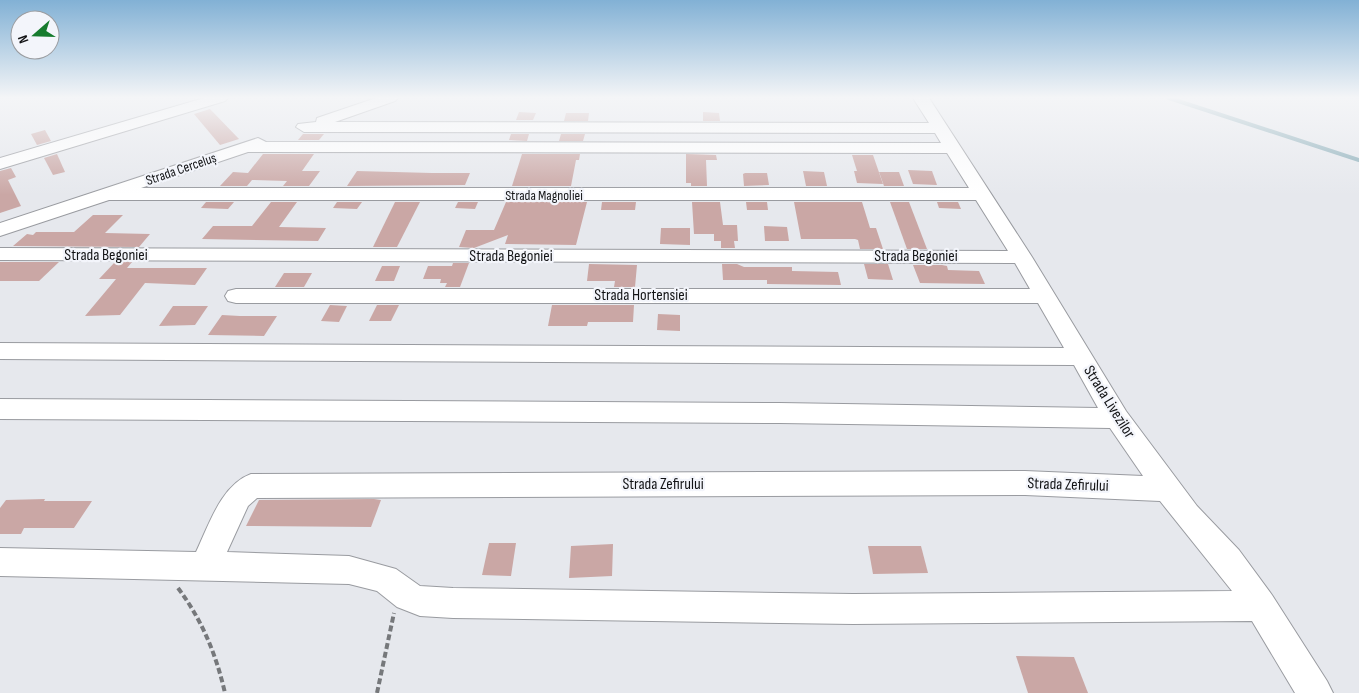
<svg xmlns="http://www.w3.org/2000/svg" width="1359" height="693" font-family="'Sofia Sans Condensed',sans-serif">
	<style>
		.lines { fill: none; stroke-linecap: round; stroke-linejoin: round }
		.stream { stroke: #8aadb8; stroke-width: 4 }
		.building { fill: #caa7a5 }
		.minor-casing { stroke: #999ba0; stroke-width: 2 }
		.path { stroke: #76787b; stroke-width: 4; stroke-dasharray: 6 3; stroke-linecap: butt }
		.minor { fill: #fff; fill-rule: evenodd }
		.labels { text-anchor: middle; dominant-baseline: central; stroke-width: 4.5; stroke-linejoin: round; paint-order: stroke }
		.far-street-label { font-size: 14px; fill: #121315; stroke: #f3f5fb }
		.street-label { font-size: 16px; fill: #121315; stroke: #f3f5fb }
	</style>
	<rect width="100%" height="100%" fill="#e6e8ed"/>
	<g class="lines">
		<path class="stream" d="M1169,98l190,62"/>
	</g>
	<g class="building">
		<path d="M210,109l29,30 -19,6 -26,-31z"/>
		<path d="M519,112l17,1 -3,7h-17z"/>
		<path d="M703,112l16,1 1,8h-17z"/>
		<path d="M566,113h23l-1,8h-24z"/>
		<path d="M45,130l6,11 -14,4 -6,-11z"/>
		<path d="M303,134h21l-5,6h-21z"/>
		<path d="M511,134h18l-2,7 -18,-1z"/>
		<path d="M561,134h24l-2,7h-24z"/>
		<path d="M57,154l8,18 -12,3 -9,-17z"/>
		<path d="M263,154h51l-12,17h18l-11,15h-26l4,-5 -35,-1 -5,6h-27l13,-14 15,1z"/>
		<path d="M522,154h58l-1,6h-3l-5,26h-59z"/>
		<path d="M686,154l30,1 1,5h-11l1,26h-16v-3h-5z"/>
		<path d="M852,155h21l10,29 -26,-1 -3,-12h3z"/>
		<path d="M11,168l5,9 -8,3 13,26 -21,7v-42z"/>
		<path d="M908,170l24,1 5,14 -24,-1z"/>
		<path d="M357,171l75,2h38l-5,12 -118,1z"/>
		<path d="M803,171l21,1 3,14h-21z"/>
		<path d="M879,172h20l5,14h-20z"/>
		<path d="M745,173h22l2,12 -25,1 -1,-12z"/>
		<path d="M206,202h28l-6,7 -27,-1z"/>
		<path d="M271,202h26l-18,25 47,1 -8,13 -116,-2 11,-13h39z"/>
		<path d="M337,202h25l-5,7 -24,-1z"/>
		<path d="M395,202h25l-23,45h-24z"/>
		<path d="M458,202h20l-3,7 -20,-1z"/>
		<path d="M506,202h81l-11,43 -71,-1 3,-9 -34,13 -15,-1 7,-17h28z"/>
		<path d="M602,202h34l-1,8h-34z"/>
		<path d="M692,202h28l3,23h14l1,16h-4l1,7h-14v-7h-7v-7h-20z"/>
		<path d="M746,202h21l1,8h-21z"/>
		<path d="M794,202h68l8,26h6l7,21h-23l-2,-9 -3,-1h-54z"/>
		<path d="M890,202h19l18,47h-20z"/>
		<path d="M937,202h21l3,7 -22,-1z"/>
		<path d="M93,215h30l-18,18 45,1 -11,13 -126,-1 14,-12 6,1 3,-3h38z"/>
		<path d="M764,226l23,1 2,14h-24z"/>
		<path d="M661,228h29v17l-30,-1z"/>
		<path d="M0,262h59l-20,19h-39z"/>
		<path d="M115,262h17l-5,6h80l-12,17 -50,-2 -25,32 -35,1 31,-37h-17z"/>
		<path d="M453,263h16l-9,24h-15l2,-4h-7l1,-4h-18l5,-13h24z"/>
		<path d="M589,264l48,1 -2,22h-21l1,-6h-28z"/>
		<path d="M722,264h15l7,3h48v4l46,1 3,13 -74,-1v-4h-44z"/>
		<path d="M864,264h24l5,16 -25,-1z"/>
		<path d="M913,265h29l5,1 1,4 31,1 6,13 -65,-1z"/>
		<path d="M382,266h18l-6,15h-19z"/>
		<path d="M284,273h28l-8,14h-29z"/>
		<path d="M330,305l17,1 -8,16 -18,-1z"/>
		<path d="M377,305h22l-8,16h-22z"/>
		<path d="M552,305h82l-1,17h-45l-1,4h-39z"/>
		<path d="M173,306h35l-13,19 -36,1z"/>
		<path d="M658,314l22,1v16l-23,-1z"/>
		<path d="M222,315l18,1h37l-13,20 -56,-1z"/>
		<path d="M45,499l-1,2h48l-18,27h-50l-3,6h-21v-26l6,-8z"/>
		<path d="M259,500l115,-1 7,1 -10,27 -125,-1z"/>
		<path d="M489,543h27l-5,33 -29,-1z"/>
		<path d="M613,544l-1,32 -43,2 2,-32z"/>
		<path d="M868,546h53l7,27 -55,1z"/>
		<path d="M1016,656l58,1 14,36h-60z"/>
	</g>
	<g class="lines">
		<g class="minor-casing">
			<g id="minor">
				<path d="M204,98h24l-3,3 -225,68v-11z"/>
				<path d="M376,98h22l-3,3 -60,21 594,1 -16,-25h16l103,159 94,154 71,95 42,44 33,45 55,86 6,12h-38l-43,-72 -399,3 -400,-6 -33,-2 -23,-9 -20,-16 -28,-7 -349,-8v-28l196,4c13,-27 25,-67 55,-78l774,-3 118,5 -33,-48 -330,-5 -780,-4v-20l780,4 318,5 -24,-43 -1074,-6v-16l1064,5 -26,-45h-802l-8,-2 -3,-5 3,-5 8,-2h794l-15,-26 -1015,-3v-12l1008,3 -32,-51h-867l-109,36v-13l258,-85 8,4 675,1 -6,-10 -631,-1 -8,-5 2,-3 18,-2 1,-4zM248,152l699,1 22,35h-828zM1025,495l135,6 72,90 -379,3 -400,-6 -33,-2 -24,-17 -47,-13 -122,-4 21,-46 9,-8z"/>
			</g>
		</g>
		<g class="path">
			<path d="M178,588c24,32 38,66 47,105"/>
			<path d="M377,693l17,-80"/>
		</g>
		<use href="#minor" class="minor"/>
	</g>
	<linearGradient id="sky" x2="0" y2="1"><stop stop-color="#82b1d5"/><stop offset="0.5" stop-color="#f4f5f7"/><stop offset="1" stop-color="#f4f5f7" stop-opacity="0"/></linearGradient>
	<rect width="1359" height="195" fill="url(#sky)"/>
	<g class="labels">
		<g class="far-street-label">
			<text transform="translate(181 169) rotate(-19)">Strada Cerceluș</text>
			<text x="544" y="195">Strada Magnoliei</text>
		</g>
		<g class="street-label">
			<text x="106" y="255">Strada Begoniei</text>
			<text x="511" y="256">Strada Begoniei</text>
			<text x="916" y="256">Strada Begoniei</text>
			<text x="641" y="295">Strada Hortensiei</text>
			<text transform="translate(1109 402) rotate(58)">Strada Livezilor</text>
			<text x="663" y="484">Strada Zefirului</text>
			<text transform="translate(1068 485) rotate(2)">Strada Zefirului</text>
		</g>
	</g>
	<g transform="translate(35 35) rotate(250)"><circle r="24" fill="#f3f5fb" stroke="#999b9f"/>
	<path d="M0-4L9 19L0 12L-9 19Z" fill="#167b2e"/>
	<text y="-8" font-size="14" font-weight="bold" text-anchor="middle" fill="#121315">N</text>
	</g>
</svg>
